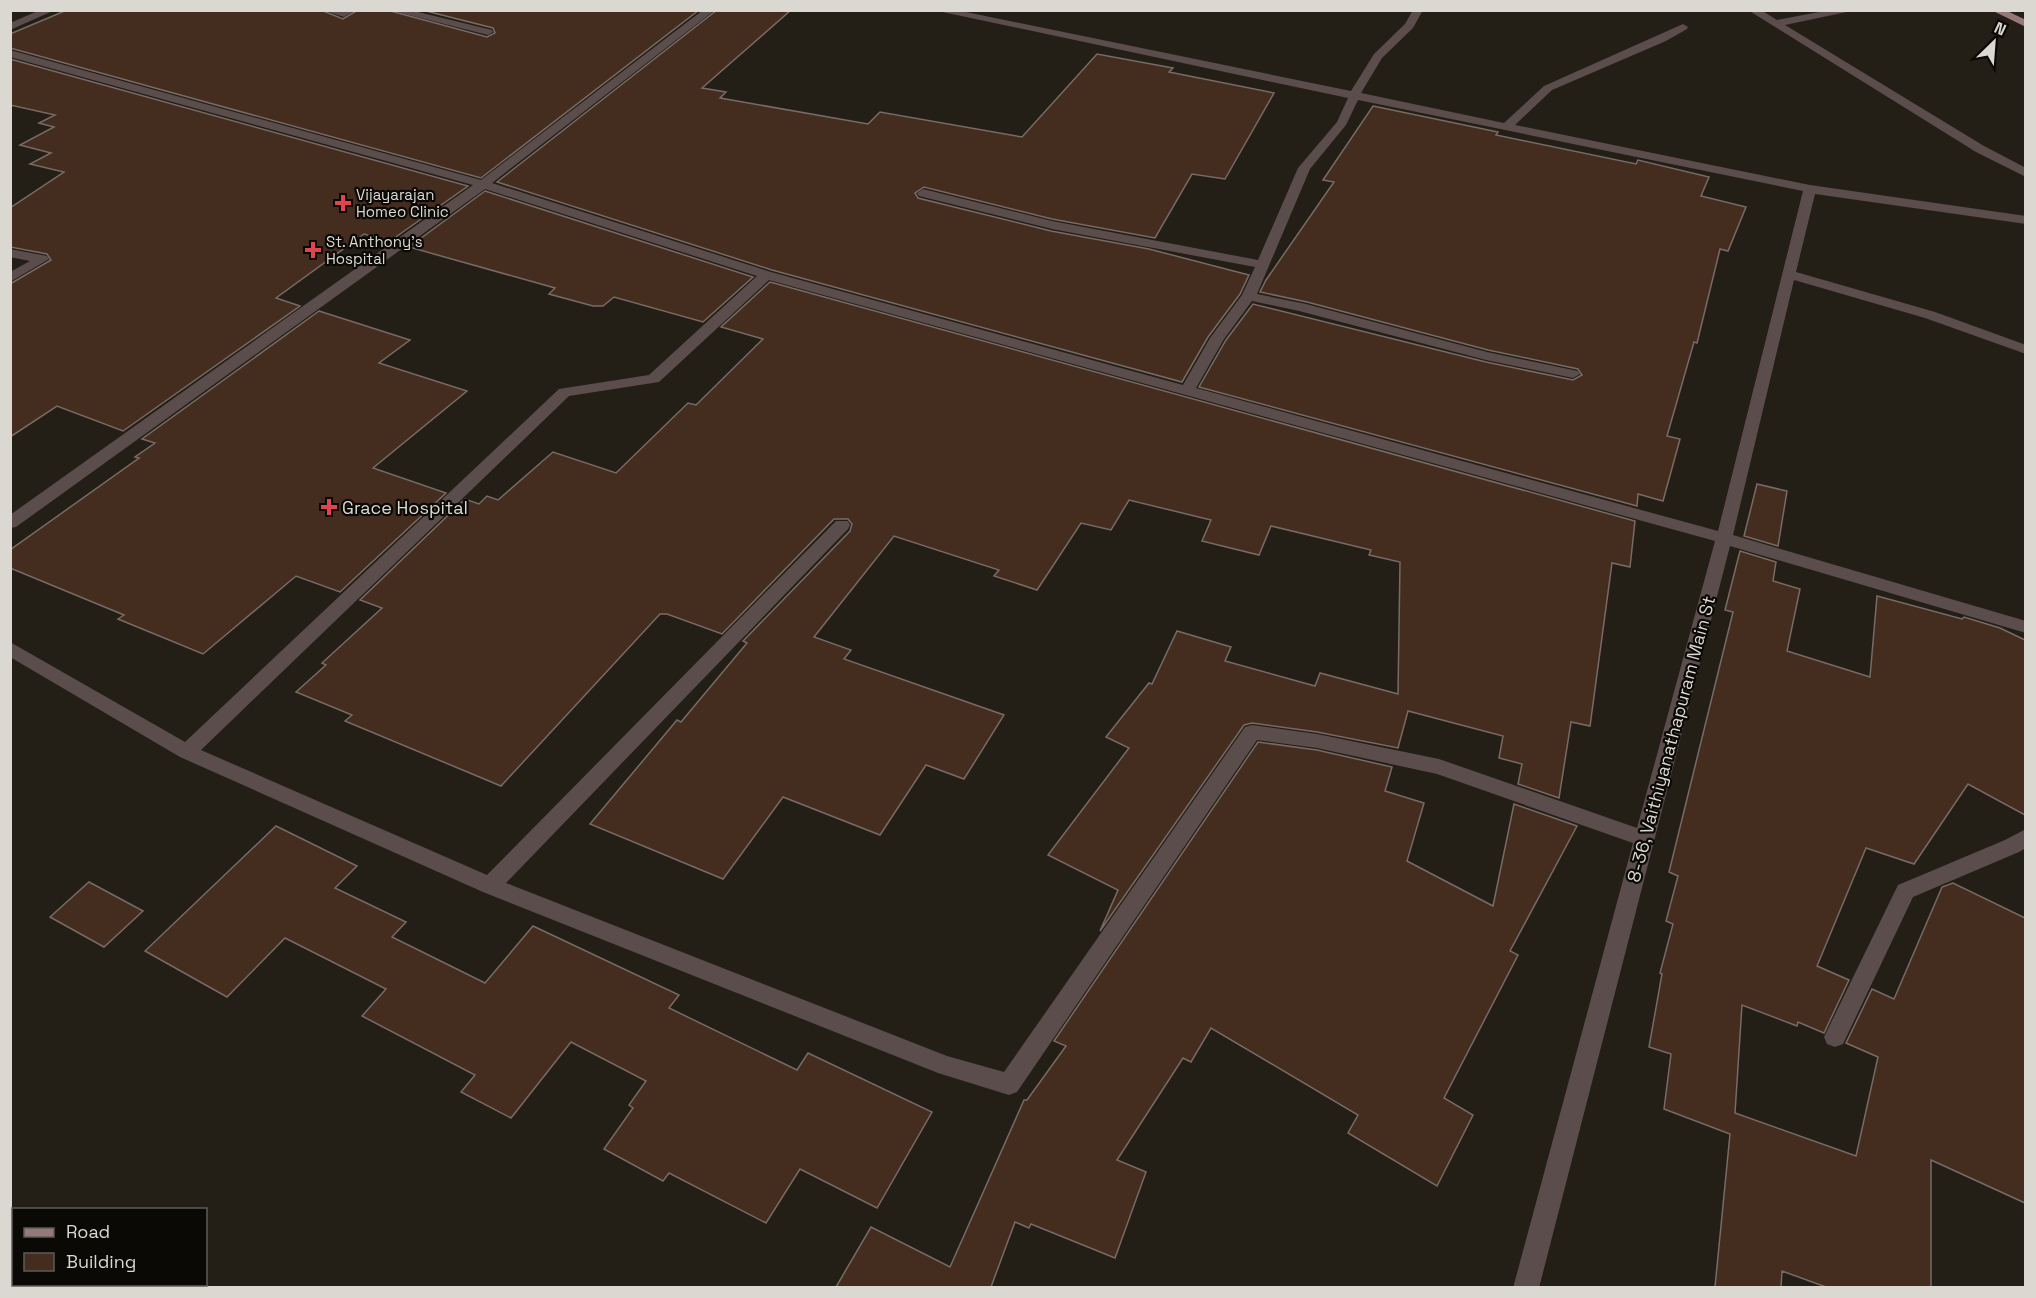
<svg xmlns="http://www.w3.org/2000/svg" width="2036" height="1298" font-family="'Space Grotesk',sans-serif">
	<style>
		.building { fill: #442c1f; stroke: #776b66; stroke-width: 1.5 }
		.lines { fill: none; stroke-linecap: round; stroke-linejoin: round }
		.minor { fill: #5b4d4c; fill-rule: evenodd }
		.major { fill: #957978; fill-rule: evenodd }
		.health-dot { fill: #e0444e; stroke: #0b0906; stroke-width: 2 }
		.labels { text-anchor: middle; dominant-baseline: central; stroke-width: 4.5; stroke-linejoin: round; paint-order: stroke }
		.far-poi-label { font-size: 15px; fill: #dbd8d2; stroke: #0b0906; text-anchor: start }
		.poi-label { font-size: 18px; fill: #dbd8d2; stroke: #0b0906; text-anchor: start }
		.street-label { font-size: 18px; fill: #dbd8d2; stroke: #0b0906 }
	</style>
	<rect width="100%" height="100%" fill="#241f16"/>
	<g class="building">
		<path d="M67,10h254l22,9 15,-9h29l100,27 8,-4 -2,-5 -71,-18h277l-218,168 -471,-130v-14z"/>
		<path d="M717,10h74l-89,78 24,4 -6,6 148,26 12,-12 142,25 75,-83 76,14 -4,4 105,21 -49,86 -33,-5 -37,64 -103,-19 -128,-32 -9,6 3,5 133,33 98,18 100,26 -9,19 -32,43 -26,45 -410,-112 -275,-88z"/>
		<path d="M10,59l458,127 -78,55 -26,-7 -88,64 24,8 -177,125 -66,-25 -47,31v-153l41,-24 -4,-6 -37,-7v-39l54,-36 -34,-8 21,-11 -31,-8 34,-18 -15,-4 16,-8 -45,-10z"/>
		<path d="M1373,106l125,26 -2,3 140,29 2,-4 71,17 -8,19 45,11 -18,44 -8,-2 -23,94 -3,-1 -27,94 13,3 -17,62 -25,-7 -1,12 -438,-119 27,-47 27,-36 233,58 87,18 9,-5 -4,-6 -90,-19 -181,-48 -47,-10 6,-12 68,-98 -11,-2z"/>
		<path d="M485,191l268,86 -50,45 -89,-25 -11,9h-10l-44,-12 6,-6 -146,-41z"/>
		<path d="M770,282l865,239 -5,46 -18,-4 -22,163 -19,-4 -12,76 -41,-14 4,-20 -23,-6 4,-22 -95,-25 -10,37 -81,-16 -65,-9 -8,2 -144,206 18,-41 -70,-35 81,-107 -23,-11 43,-54 3,1 25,-53 54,16 -6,14 90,25 5,-13 78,21 2,-132 -31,-7 2,-5 -100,-24 -12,29 -57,-14 9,-21 -82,-20 -18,30 -30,-7 -44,67 -43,-14 5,-6 -105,-34 -80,101 37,13 -7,9 160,56 -40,64 -38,-14 -46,70 -97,-38 -60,82 -133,-55 87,-104 4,2 66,-79 -4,-2 107,-110 2,-7 -4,-5h-14l-112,115 -55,-20h-7l-159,172 -156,-65 7,-6 -56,-23 30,-27 -4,-2 60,-55 -22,-8 105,-101 14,5 8,-8 11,4 55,-48 63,21 72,-70 8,2 67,-66 -42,-12z"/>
		<path d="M319,311l91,29 -31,23 88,28 -94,77 73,25 -106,99 -44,-16 -93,78 -85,-35 6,-4 -114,-47v-18l129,-92 -4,-1 20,-14 -13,-4z"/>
		<path d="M1757,484l30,7 -9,55 -34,-10z"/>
		<path d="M1740,551l36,11 -3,19 27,8 -13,62 83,26 7,-81 85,23 2,-2 36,11 25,12v175l-57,-31 -54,80 -48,-16 -49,118 32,14 -25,53 -26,-11 -1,4 -55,-21 -7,108 121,43 22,-99 -32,-14 26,-54 22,10 48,-112 11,-4 72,35v285l-94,-43v127h-105l-44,-16 -1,16h-66l15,-153 -66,-25 7,-55 -22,-7 13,-73 -2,-1 13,-49 -7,-3 12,-45 -9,-4 64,-260 -8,-2z"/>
		<path d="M1258,742l59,8 75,17 -7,24 39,12 -17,58 86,45 21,-102 63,22 -67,125 8,4 -74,143 29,17 -36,71 -89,-53 10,-18 -147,-87 -20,34 -8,-4 -66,102 29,12 -31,86 -84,-34 -2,4 -14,-6 -24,65h-155l35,-60 79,40 74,-167h3l39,-54 -12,-5z"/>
		<path d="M276,826l81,40 -22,22 71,34 -14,15 93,46 48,-57 146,69 -10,13 128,62 11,-17 124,59 -55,96 -77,-39 -34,54 -97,-50 -6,8 -59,-32 29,-41 -4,-3 17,-24 -75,-39 -60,76 -50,-26 14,-17 -113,-59 24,-27 -101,-51 -58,59 -82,-46z"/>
		<path d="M89,882l54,29 -39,36 -54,-30z"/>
	</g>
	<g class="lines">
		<g class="minor">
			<path d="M40,10h15l-45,20v-7z"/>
			<path d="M323,10h33l-12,7z"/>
			<path d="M389,10h21l82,20 1,2 -5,3z"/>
			<path d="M703,10h12l-223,173 279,89 412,113 27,-47 32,-43 13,-28 -203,-38 -133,-33 -2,-3 6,-4 129,32 206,39 40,-92 39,-46 11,-24 -415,-88h23l395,81 23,-37 31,-30 8,-14h10l-10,18 -31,30 -21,35 143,30 40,-37 139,-62 5,3 -1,2 -21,12 -114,49 -37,35 295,60 216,31v8l-211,-30 -19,78 139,40 91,33v9l-101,-36 -131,-38 -61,255 293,86v12l-296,-87 -191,742h-26l120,-445 -196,-69 -120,-26 -60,-8 -240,352 -8,3 -71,-22 -455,-181 -303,-135 -170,-100v-15l175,100 374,-353 90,-14 108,-99 -272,-87 -469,338 -6,1v-13l463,-330 -463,-128v-7l471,130zM1358,100l445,91 -85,340 -522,-143 28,-49 28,-38 47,10 187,49 87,18 7,-4 -2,-3 -91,-19 -181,-48 -49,-10 53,-125 36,-44zM769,280l946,261 -78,287 -198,-69 -122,-25 -65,-9 -7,2 -241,345 -57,-16 -441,-173 342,-354 2,-4 -2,-4h-12l-349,354 -286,-125 368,-354 90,-14z"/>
			<path d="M1748,10h13l16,10 53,-10h26l-71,15 199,121 42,22v9l-50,-25z"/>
			<path d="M10,249l37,7 2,3 -39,23v-10l20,-11 -20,-4z"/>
			<path d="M2026,829v19l-7,4 -106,45 -70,147 -8,3 -8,-3 -3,-7 74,-152 107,-45z"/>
		</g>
		<path class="major" d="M1991,10h14l21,10v7z"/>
	</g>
	<g class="health-dot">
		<path d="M340 194h6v6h6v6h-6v6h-6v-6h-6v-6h6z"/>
		<path d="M310 241h6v6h6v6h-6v6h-6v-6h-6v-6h6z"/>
		<path d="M326 498h6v6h6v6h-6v6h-6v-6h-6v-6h6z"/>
	</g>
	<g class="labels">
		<g class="far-poi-label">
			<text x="356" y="194">Vijayarajan<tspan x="356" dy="17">Homeo Clinic</tspan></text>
			<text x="326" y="241">St. Anthony's<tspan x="326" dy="17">Hospital</tspan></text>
		</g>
		<g class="poi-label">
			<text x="342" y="507">Grace Hospital</text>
		</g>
		<g class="street-label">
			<text transform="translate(1671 739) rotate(-75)">8-36, Vaithiyanathapuram Main St</text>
		</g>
	</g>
	<rect width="2036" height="1298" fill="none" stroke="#dbd8d2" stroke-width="24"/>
	<rect x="12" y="1208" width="195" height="78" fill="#0b0906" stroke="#5e5c58" stroke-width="1.5"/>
	<rect x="24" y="1228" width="30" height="9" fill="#957978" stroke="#5e5c58" stroke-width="1.5"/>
	<text x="66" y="1238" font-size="18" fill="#dbd8d2">Road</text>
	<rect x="24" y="1253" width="30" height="18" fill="#442c1f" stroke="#5e5c58" stroke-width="1.5"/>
	<text x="66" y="1268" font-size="18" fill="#dbd8d2">Building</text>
	<g transform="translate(1994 42) rotate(25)" stroke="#0b0906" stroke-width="4.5" paint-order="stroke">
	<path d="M0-4.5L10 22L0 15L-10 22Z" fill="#dbd8d2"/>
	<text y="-9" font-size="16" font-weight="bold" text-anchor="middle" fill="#dbd8d2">N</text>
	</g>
</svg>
